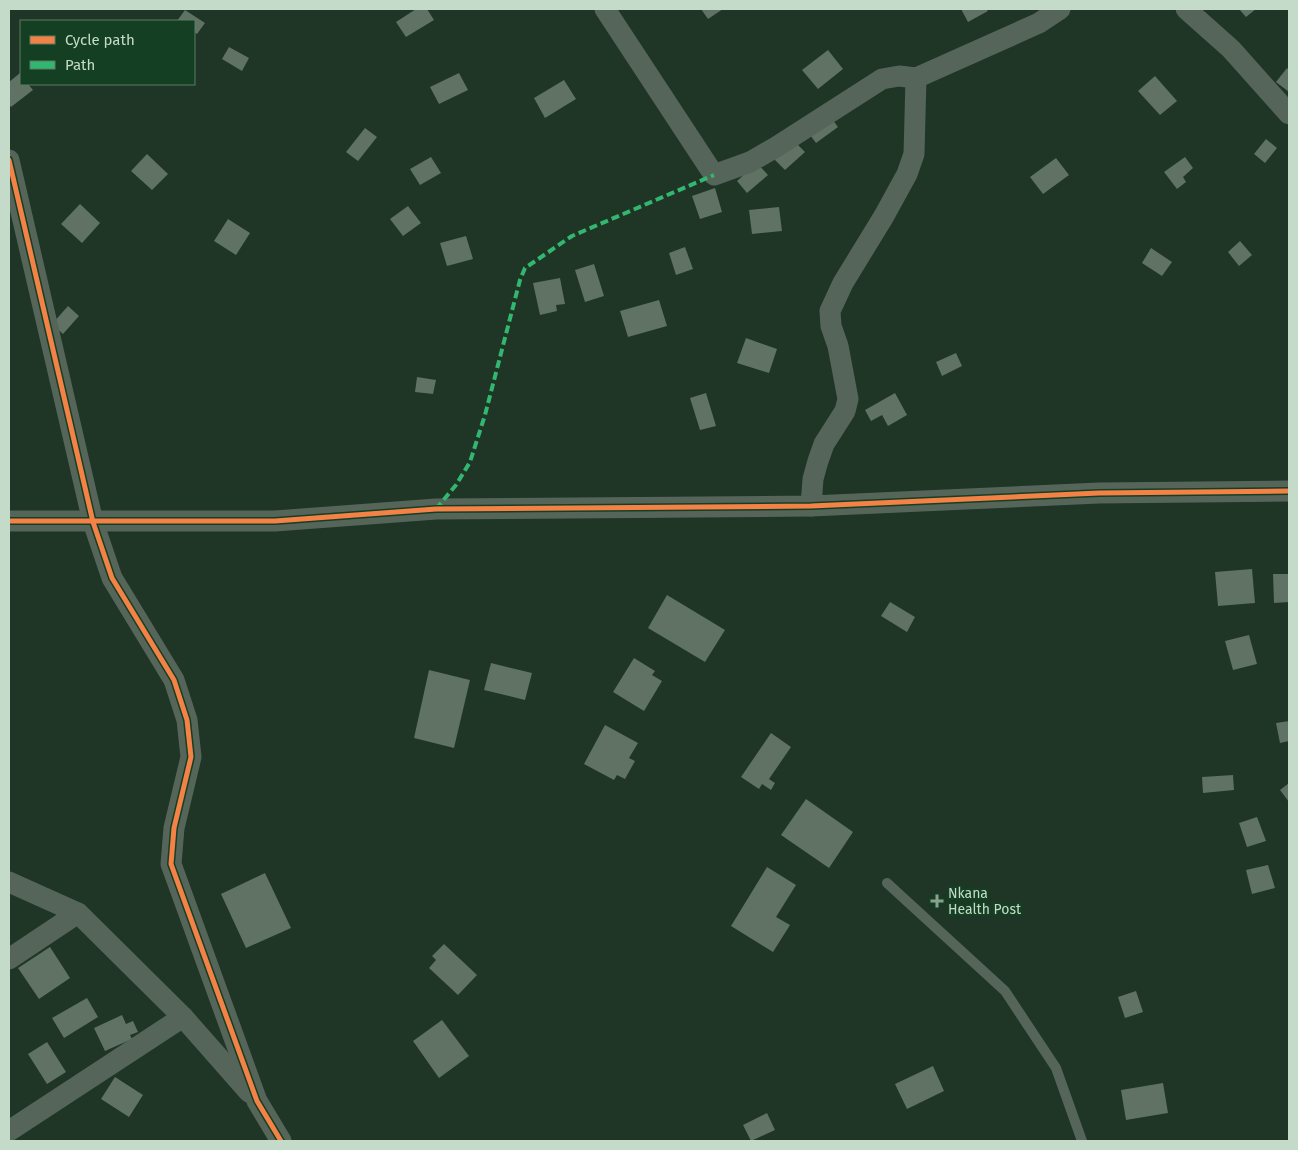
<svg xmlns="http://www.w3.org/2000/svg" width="1298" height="1150" font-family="'Fira Sans',sans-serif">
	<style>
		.building { fill: #5f7264 }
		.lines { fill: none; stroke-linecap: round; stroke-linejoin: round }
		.lane { stroke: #556559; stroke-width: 10 }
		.street { stroke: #556559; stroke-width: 21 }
		.quiet { stroke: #33b770; stroke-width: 4; stroke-dasharray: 8 4; stroke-linecap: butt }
		.cycleway-casing { stroke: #153f23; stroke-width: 8 }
		.cycleway { stroke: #f48246; stroke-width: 5 }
		.poi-dot { fill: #8ba190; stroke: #153f23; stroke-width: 2 }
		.labels { text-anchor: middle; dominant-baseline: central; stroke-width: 5; stroke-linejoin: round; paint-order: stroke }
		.poi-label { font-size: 14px; fill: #c5dbc9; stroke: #153f23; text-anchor: start }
	</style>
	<rect width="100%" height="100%" fill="#1f3526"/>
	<g class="building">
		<path d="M416,9h11l7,11 -28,17 -10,-15z"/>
		<path d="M701,9h22l-15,10z"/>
		<path d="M961,9h25l2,2 -20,11z"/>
		<path d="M1239,9h17l-10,8z"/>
		<path d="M185,10l20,13 -8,11 -3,-2v-11h-17z"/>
		<path d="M229,47l20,11 -7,13 -20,-12z"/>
		<path d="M828,50l15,19 -25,20 -16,-19z"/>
		<path d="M1287,68l2,2v22l-13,-10z"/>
		<path d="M20,73l1,11h7l5,6 -22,17 -2,-3v-22z"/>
		<path d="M459,73l9,17 -29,14 -9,-17z"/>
		<path d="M1155,76l22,25 -17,14 -22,-24z"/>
		<path d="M564,80l12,19 -31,19 -11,-20z"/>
		<path d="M829,115l9,12 -22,16 -9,-12z"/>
		<path d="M365,128l12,9 -19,24 -12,-9z"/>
		<path d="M1266,139l11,9 -12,15 -11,-9z"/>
		<path d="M794,141l11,11 -20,18 -11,-11z"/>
		<path d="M147,154l21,20 -16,16 -21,-19z"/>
		<path d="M431,157l10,16 -21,12 -10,-16z"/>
		<path d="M1185,157l8,11 -10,9 3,5 -9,7 -13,-17z"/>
		<path d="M1056,158l13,17 -26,19 -13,-17z"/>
		<path d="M757,163l11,12 -21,18 -10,-12z"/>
		<path d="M715,188l7,24 -22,7 -8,-23z"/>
		<path d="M80,204l20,19 -18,20 -21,-19z"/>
		<path d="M408,206l13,17 -18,13 -13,-17z"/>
		<path d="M779,207l3,24 -30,3 -3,-24z"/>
		<path d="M228,219l22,14 -14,22 -22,-14z"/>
		<path d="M466,236l7,23 -26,7 -7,-23z"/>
		<path d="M1240,241l12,14 -13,11 -11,-14z"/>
		<path d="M685,247l8,22 -17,6 -7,-22z"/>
		<path d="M1151,248l21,14 -10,14 -20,-13z"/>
		<path d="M594,264l10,32 -19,6 -10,-32z"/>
		<path d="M560,278l5,26 -9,1 1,6 -17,4 -7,-32z"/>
		<path d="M659,300l8,26 -39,11 -8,-26z"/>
		<path d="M68,306l11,10 -16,18 -11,-10z"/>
		<path d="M746,338l31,11 -8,24 -32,-10z"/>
		<path d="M956,353l6,13 -20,10 -6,-14z"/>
		<path d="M417,377l19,3 -3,14 -18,-2z"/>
		<path d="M706,393l10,33 -16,4 -10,-32z"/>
		<path d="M895,393l12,22 -19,11 -6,-11 -11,6 -6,-11z"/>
		<path d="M1252,569l3,34 -37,3 -3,-34z"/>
		<path d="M1273,574h16v28l-15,1z"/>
		<path d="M667,595l58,35 -20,32 -57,-34z"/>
		<path d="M890,602l25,15 -8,15 -26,-16z"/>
		<path d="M1249,635l8,29 -24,6 -8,-29z"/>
		<path d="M634,658l21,13 -3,4 10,6 -18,30 -31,-19z"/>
		<path d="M491,663l41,10 -7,27 -41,-10z"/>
		<path d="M429,670l41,10 -16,68 -40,-10z"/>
		<path d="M1289,721v20l-9,2 -4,-20z"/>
		<path d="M605,725l33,18 -9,15 6,3 -10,18 -8,-4 -3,5 -30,-16z"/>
		<path d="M771,733l20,14 -22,32 6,4 -4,7 -9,-6 -3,5 -18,-12z"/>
		<path d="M1233,775l1,15 -31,3 -1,-16z"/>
		<path d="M1289,783v19l-9,-12z"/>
		<path d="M806,799l47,33 -24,36 -48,-33z"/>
		<path d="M1257,817l9,24 -19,6 -8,-24z"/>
		<path d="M1268,865l7,23 -23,6 -6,-24z"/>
		<path d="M767,867l29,18 -20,32 14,8 -17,27 -42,-26z"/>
		<path d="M265,873l26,55 -45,20 -25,-54z"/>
		<path d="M444,944l33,31 -19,20 -29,-27 7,-8 -4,-4z"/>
		<path d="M50,947l20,31 -31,21 -21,-31z"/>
		<path d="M1136,991l7,21 -18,6 -7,-21z"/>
		<path d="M87,998l11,19 -34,21 -12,-20z"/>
		<path d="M122,1015l4,9 7,-3 5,11 -8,3 2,4 -27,12 -11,-23z"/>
		<path d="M442,1020l27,36 -30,22 -26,-37z"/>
		<path d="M47,1042l19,30 -19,12 -19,-30z"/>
		<path d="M933,1066l11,25 -37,18 -12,-25z"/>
		<path d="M115,1077l28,18 -14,22 -28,-18z"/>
		<path d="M1163,1083l5,30 -42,7 -5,-30z"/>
		<path d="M767,1113l8,17 -24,11 -8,-16z"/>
	</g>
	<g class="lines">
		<path class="lane" d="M887,883l118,108 51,77 26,73"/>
		<g class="street">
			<path d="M605,9l109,166 36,-13 26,-15 106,-68 17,-3 17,2"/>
			<path d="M1186,9l45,40 58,65"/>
			<path d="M9,160l84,362 19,56 62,102 13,40 4,37 -17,71 -3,36 86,237 24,40"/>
			<path d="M811,506l2,-27 5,-18 6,-17 21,-33 3,-12 -10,-53 -7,-20 -1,-15 13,-28 41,-67 23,-42 7,-20 2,-76 123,-55 21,-14"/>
			<path d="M9,521h266l161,-12 375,-3 288,-13 190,-2"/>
			<path d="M9,882l69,31 105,104 66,75"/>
			<path d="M9,959l69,-46"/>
			<path d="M9,1131l174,-114"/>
		</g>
		<path class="quiet" d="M436,509l20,-24 14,-23 15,-47 35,-135 5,-12 47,-32 142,-61"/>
		<g class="cycleway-casing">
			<g id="cycleway">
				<path d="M9,160l84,362 19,56 62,102 13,40 4,37 -17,71 -3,36 86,237 24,40"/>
				<path d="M9,521h266l161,-12 375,-3 288,-13 190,-2"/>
			</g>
		</g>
		<use href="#cycleway" class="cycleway"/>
	</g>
	<path class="poi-dot" d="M934.5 893.5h5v5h5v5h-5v5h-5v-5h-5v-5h5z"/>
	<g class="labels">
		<g class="poi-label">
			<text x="948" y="893">Nkana<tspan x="948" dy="16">Health Post</tspan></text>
		</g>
	</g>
	<rect width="1298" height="1150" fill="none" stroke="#c5dbc9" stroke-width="20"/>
	<rect x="20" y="20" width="175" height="65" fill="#153f23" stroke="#5b7d65"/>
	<rect x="30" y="36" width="25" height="8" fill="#f48246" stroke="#5b7d65"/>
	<text x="65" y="45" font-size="15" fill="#c5dbc9">Cycle path</text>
	<rect x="30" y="61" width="25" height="8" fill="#33b770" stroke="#5b7d65"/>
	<text x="65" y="70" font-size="15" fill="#c5dbc9">Path</text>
</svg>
